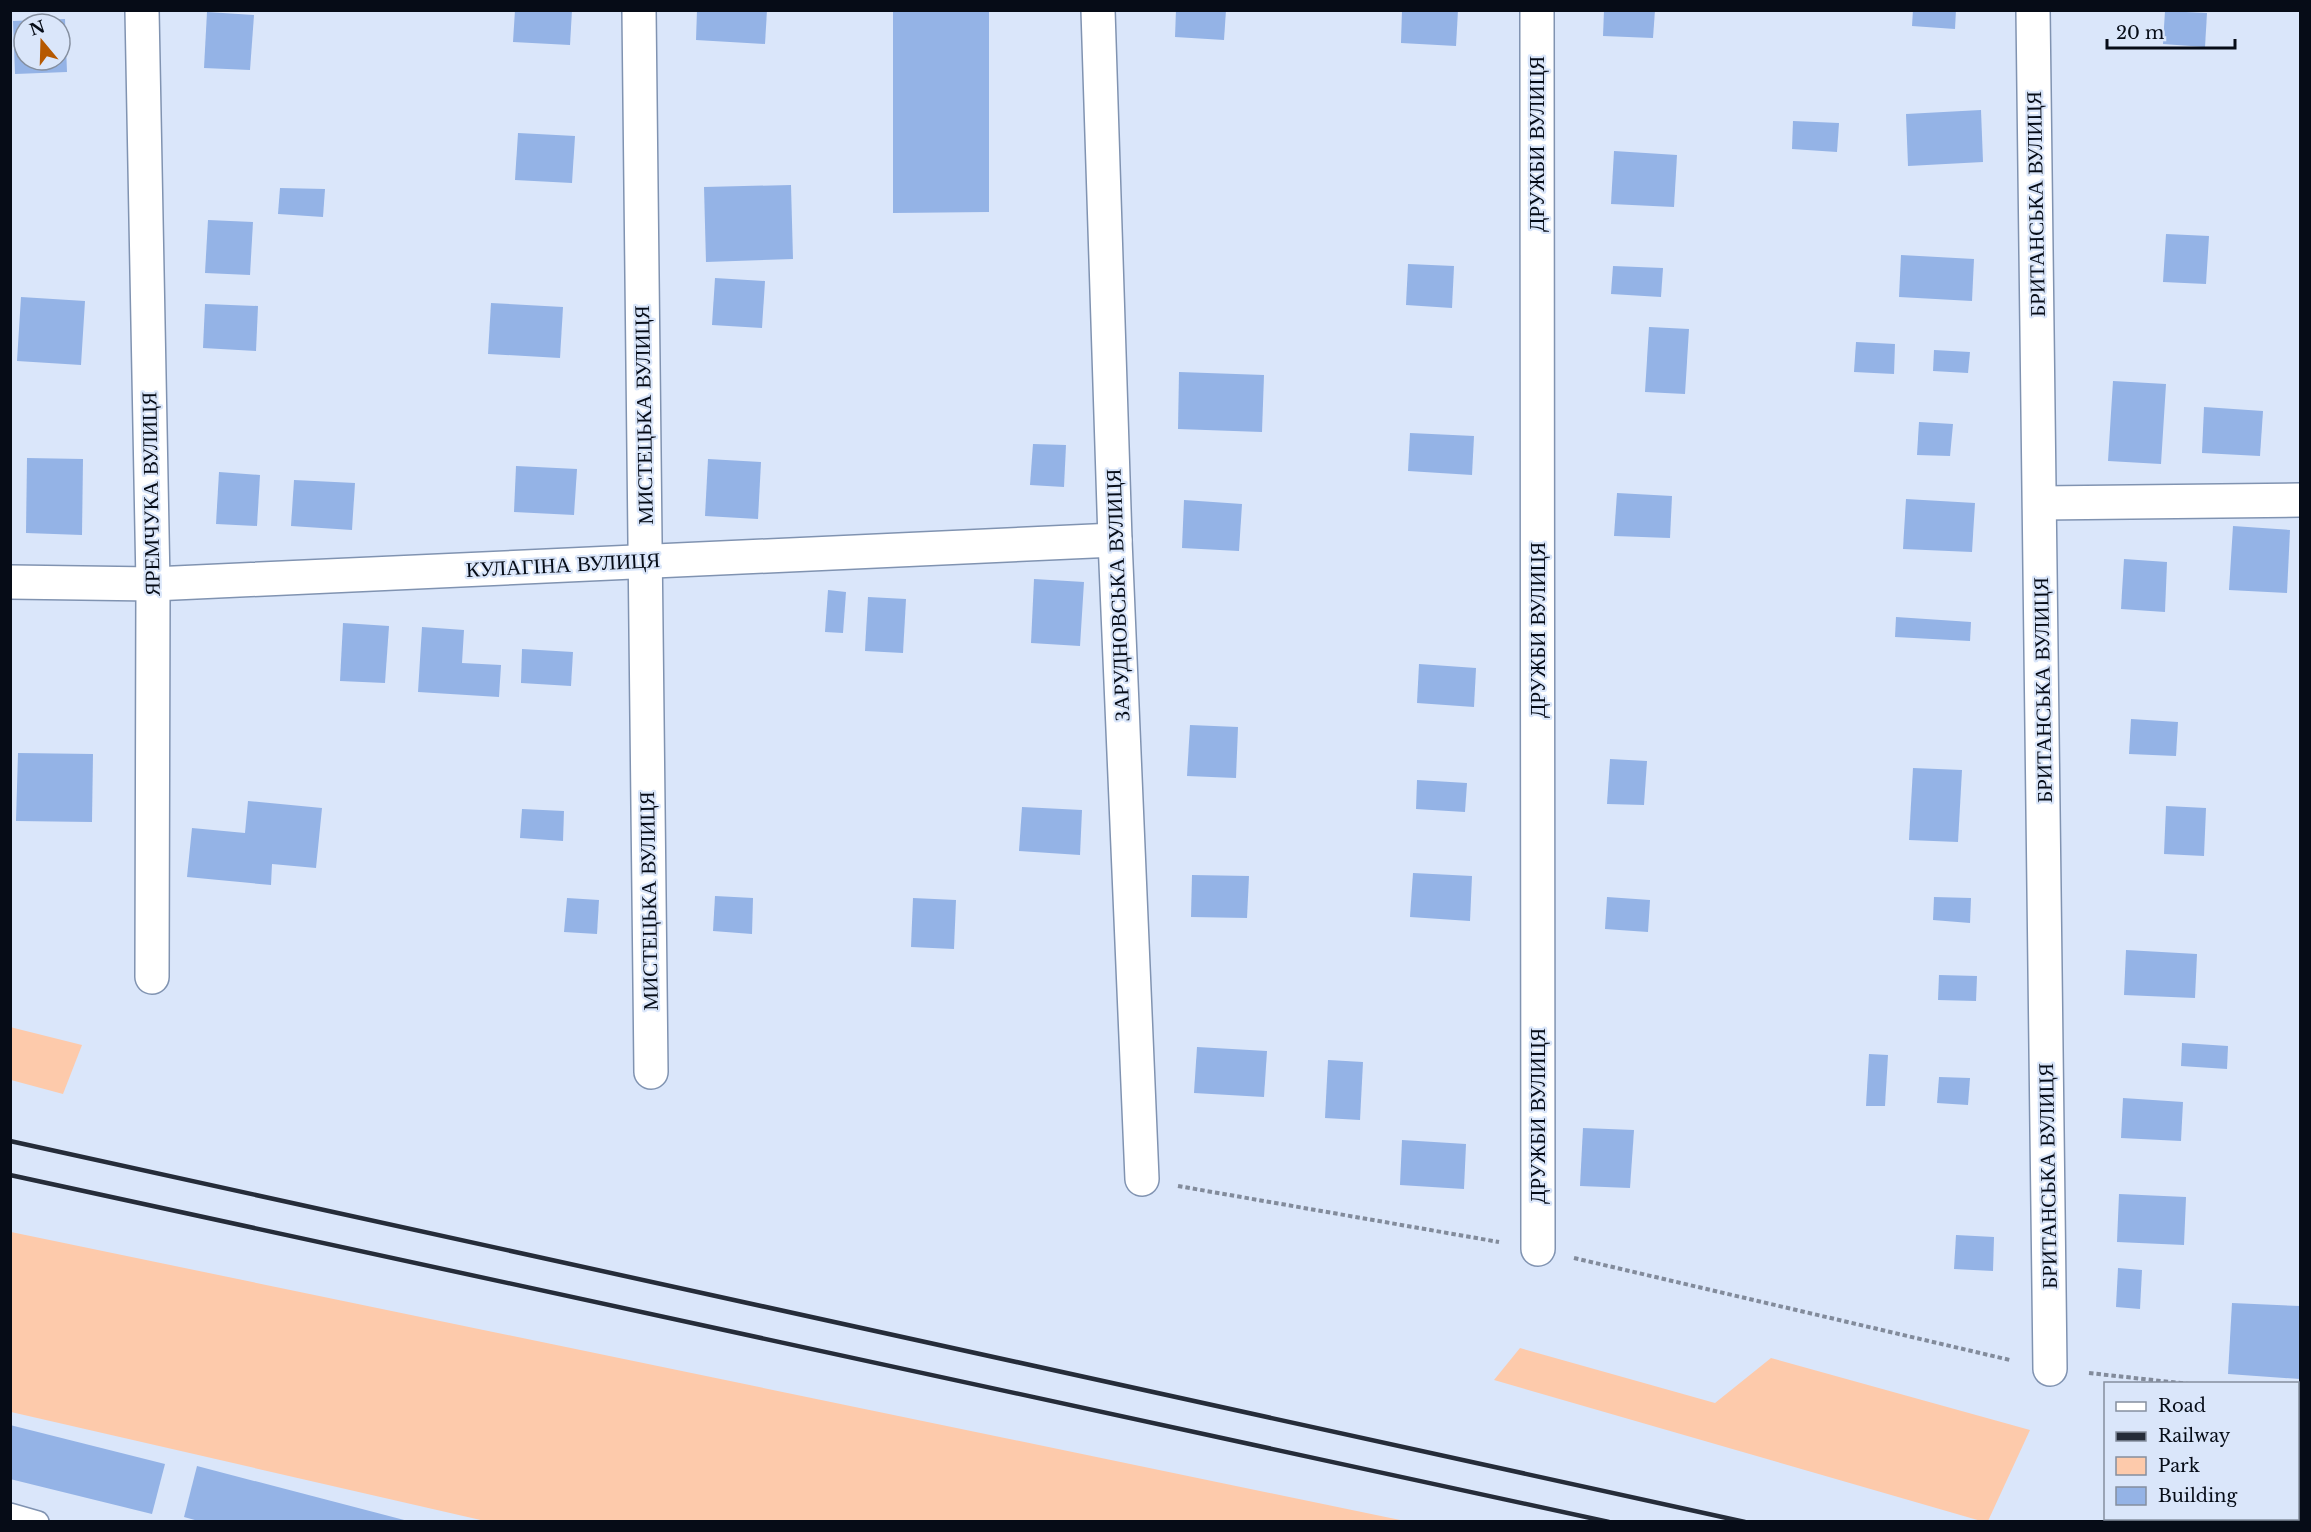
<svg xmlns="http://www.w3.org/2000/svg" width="2311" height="1532" font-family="'Libre Baskerville',serif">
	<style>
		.green { fill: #fdcaab }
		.building { fill: #94b3e6; fill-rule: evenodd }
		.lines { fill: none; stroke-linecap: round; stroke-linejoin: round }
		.lane-casing { stroke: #8093b1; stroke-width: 24 }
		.street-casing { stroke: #8093b1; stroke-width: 36 }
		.path { stroke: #828b9b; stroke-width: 4; stroke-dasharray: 4.5 3; stroke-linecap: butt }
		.lane { stroke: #fff; stroke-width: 21 }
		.street { stroke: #fff; stroke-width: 33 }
		.rail { stroke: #252c39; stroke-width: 4.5 }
		.labels { text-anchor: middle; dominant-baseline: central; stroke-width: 4.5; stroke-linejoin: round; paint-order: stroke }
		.street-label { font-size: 21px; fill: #060c17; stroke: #dae6fa }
	</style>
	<rect width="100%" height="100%" fill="#dae6fa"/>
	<g class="green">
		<path d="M10,1027l72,18 -19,49 -52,-14z"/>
		<path d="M11,1232l1394,289h-920l-474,-109z"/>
		<path d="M1520,1348l195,55 56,-45 259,72 -42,91h-7l-487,-141z"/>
	</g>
	<g class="building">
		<path d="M515,10h57l-2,35 -57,-3z"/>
		<path d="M697,10h70l-2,34 -69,-4z"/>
		<path d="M893,10h96v202l-96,1z"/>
		<path d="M1176,10h50l-2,30 -49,-3z"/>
		<path d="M1402,10h56l-2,36 -55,-3z"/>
		<path d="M1604,10h51l-2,28 -50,-2z"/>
		<path d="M1913,10h43l-1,19 -43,-3z"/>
		<path d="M2165,11l42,2 -2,34 -42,-3z"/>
		<path d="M207,12l47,3 -4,55 -46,-2z"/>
		<path d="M65,19l2,53 -52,2 -2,-53zM24,24h36v36h-36z"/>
		<path d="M1981,110l2,52 -75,4 -2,-52z"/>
		<path d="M1793,121l46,2 -2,29 -45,-3z"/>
		<path d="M518,133l57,3 -3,47 -57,-3z"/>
		<path d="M1614,151l63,4 -3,52 -63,-3z"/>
		<path d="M791,185l2,74 -87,3 -2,-75z"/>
		<path d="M280,188l45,1 -2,28 -45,-3z"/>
		<path d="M208,220l45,2 -3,53 -45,-2z"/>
		<path d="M2166,234l43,2 -3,48 -43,-2z"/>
		<path d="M1901,255l73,4 -2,42 -73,-4z"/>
		<path d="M1408,264l46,2 -2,42 -46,-3z"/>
		<path d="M1613,266l50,2 -2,29 -50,-3z"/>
		<path d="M715,278l50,3 -3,47 -50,-3z"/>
		<path d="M21,297l64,4 -4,64 -64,-4z"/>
		<path d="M491,303l72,4 -3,51 -72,-4z"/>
		<path d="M205,304l53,2 -2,45 -53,-3z"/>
		<path d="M1649,327l40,2 -4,65 -40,-2z"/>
		<path d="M1856,342l39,2 -1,30 -40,-2z"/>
		<path d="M1934,350l36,2 -2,21 -35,-2z"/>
		<path d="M1179,372l85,3 -2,57 -84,-3z"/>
		<path d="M2113,381l53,3 -5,80 -53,-3z"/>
		<path d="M2204,407l59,4 -3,45 -58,-3z"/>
		<path d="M1919,422l34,2 -3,32 -33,-1z"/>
		<path d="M1410,433l64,3 -2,39 -64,-4z"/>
		<path d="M1033,444l33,1 -2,42 -34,-2z"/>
		<path d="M27,458l56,1 -1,76 -56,-2z"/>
		<path d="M708,459l53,3 -3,57 -53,-3z"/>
		<path d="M516,466l61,3 -3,46 -60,-3z"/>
		<path d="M219,472l41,3 -3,51 -41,-2z"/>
		<path d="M294,480l61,3 -3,47 -61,-4z"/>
		<path d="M1617,493l55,3 -2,42 -56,-2z"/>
		<path d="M1906,499l69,4 -3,49 -69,-3z"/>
		<path d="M1184,500l58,4 -3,47 -57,-3z"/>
		<path d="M2233,526l57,4 -3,63 -58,-3z"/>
		<path d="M2124,559l43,3 -2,50 -44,-3z"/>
		<path d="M1034,579l50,3 -4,64 -49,-3z"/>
		<path d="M828,590l18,2 -3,41 -18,-1z"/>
		<path d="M868,597l38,2 -3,54 -38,-2z"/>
		<path d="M1896,617l75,5 -1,19 -75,-4z"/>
		<path d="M343,623l46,3 -4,57 -45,-2z"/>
		<path d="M422,627l42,3 -2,33 39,2 -2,32 -81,-5z"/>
		<path d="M522,649l51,3 -2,34 -50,-3z"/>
		<path d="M1419,664l57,4 -2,39 -57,-4z"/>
		<path d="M2131,719l47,3 -2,34 -47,-2z"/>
		<path d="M1190,725l48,2 -2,51 -49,-2z"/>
		<path d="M18,753l75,1 -1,68 -76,-1z"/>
		<path d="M1610,759l37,2 -3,44 -37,-1z"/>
		<path d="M1913,768l49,2 -4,72 -49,-2z"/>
		<path d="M1417,780l50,3 -2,29 -49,-3z"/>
		<path d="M248,801l74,7 -6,60 -44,-4 -1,21 -84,-8 5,-49 53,5z"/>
		<path d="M2166,806l40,2 -2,48 -40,-2z"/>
		<path d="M1022,807l60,3 -2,45 -61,-4z"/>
		<path d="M522,809l42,2 -1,30 -43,-3z"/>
		<path d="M1413,873l59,3 -2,45 -60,-4z"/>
		<path d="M1192,875l57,1 -2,42 -56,-1z"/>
		<path d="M715,896l38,2 -1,36 -39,-3z"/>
		<path d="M1607,897l43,3 -2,32 -43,-3z"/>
		<path d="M1934,897l37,1 -1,25 -37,-3z"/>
		<path d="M567,898l32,2 -2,34 -33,-2z"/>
		<path d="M913,898l43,2 -2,49 -43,-2z"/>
		<path d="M2126,950l71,4 -2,44 -71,-3z"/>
		<path d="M1939,975l38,1 -1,25 -38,-1z"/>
		<path d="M2182,1043l46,3 -1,23 -46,-3z"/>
		<path d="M1197,1047l70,4 -3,46 -70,-4z"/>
		<path d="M1869,1054l19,1 -3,51h-19z"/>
		<path d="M1328,1060l35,2 -3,58 -35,-2z"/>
		<path d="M1939,1077l31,1 -2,27 -31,-2z"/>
		<path d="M2123,1098l60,4 -2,39 -60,-3z"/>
		<path d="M1583,1128l51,2 -4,58 -50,-2z"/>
		<path d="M1402,1140l64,4 -2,45 -64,-4z"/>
		<path d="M2119,1194l67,3 -2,48 -67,-3z"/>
		<path d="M1956,1235l38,2 -1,34 -39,-2z"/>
		<path d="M2118,1268l24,2 -2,39 -24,-2z"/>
		<path d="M2232,1303l68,3v73l-72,-5z"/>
		<path d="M10,1425l155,39 -13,50 -142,-35z"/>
		<path d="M197,1466l211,55 -1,1h-205l-18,-5z"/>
	</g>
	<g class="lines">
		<g class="lane-casing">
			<path id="lane" d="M10,1514l28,8"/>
		</g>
		<g class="street-casing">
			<g id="street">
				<path d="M142,10l11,574 -1,393"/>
				<path d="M639,10l12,1062"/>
				<path d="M1098,10l17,530 27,639"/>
				<path d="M1537,10l1,1239"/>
				<path d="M2033,10l17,1359"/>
				<path d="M2041,503l259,-3"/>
				<path d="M10,582l143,2 962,-44"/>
			</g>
		</g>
		<g class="path">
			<path d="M1178,1186l321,56"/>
			<path d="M1574,1258l436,102"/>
			<path d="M2089,1373l100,11"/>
			<path d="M2298,1395h2"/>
		</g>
		<use href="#lane" class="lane"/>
		<use href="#street" class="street"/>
		<g class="rail">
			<path d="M10,1141l1735,381"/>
			<path d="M10,1175l1599,347"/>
		</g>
	</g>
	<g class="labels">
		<g class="street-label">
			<text transform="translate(1537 144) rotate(-90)">ДРУЖБИ ВУЛИЦЯ</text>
			<text transform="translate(2036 204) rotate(-91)">БРИТАНСЬКА ВУЛИЦЯ</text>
			<text transform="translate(644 415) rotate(-91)">МИСТЕЦЬКА ВУЛИЦЯ</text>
			<text transform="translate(151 494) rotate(-91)">ЯРЕМЧУКА ВУЛИЦЯ</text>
			<text transform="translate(563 565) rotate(-3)">КУЛАГІНА ВУЛИЦЯ</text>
			<text transform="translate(1118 595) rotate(-92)">ЗАРУДНОВСЬКА ВУЛИЦЯ</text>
			<text transform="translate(1538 630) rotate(-90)">ДРУЖБИ ВУЛИЦЯ</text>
			<text transform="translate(2043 690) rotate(-91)">БРИТАНСЬКА ВУЛИЦЯ</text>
			<text transform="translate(649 901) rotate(-91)">МИСТЕЦЬКА ВУЛИЦЯ</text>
			<text transform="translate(1538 1116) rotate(-90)">ДРУЖБИ ВУЛИЦЯ</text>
			<text transform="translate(2048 1176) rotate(-91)">БРИТАНСЬКА ВУЛИЦЯ</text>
		</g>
	</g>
	<rect width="2311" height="1532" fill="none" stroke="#060c17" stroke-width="24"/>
	<rect x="2104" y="1382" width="195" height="138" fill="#dae6fa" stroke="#858f9f" stroke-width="1.5"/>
	<rect x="2116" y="1402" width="30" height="9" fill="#ffffff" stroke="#858f9f" stroke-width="1.5"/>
	<text x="2158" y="1412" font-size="18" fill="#060c17">Road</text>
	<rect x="2116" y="1432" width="30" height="9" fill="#252c39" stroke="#858f9f" stroke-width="1.5"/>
	<text x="2158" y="1442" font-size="18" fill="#060c17">Railway</text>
	<rect x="2116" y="1457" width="30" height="18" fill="#fdcaab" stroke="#858f9f" stroke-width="1.5"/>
	<text x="2158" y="1472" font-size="18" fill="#060c17">Park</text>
	<rect x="2116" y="1487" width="30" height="18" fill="#94b3e6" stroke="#858f9f" stroke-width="1.5"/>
	<text x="2158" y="1502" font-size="18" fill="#060c17">Building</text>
	<g transform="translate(42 42) rotate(341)"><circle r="28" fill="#dae6fa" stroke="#858f9f" stroke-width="1.5"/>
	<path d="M0-4.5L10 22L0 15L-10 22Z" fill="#b65901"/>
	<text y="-9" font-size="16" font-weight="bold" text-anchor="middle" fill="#060c17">N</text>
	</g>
	<path d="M2107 39v9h128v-9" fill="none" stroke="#060c17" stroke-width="3"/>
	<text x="2116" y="39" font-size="18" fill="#060c17" stroke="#dae6fa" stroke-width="4.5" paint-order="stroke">20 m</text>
</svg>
